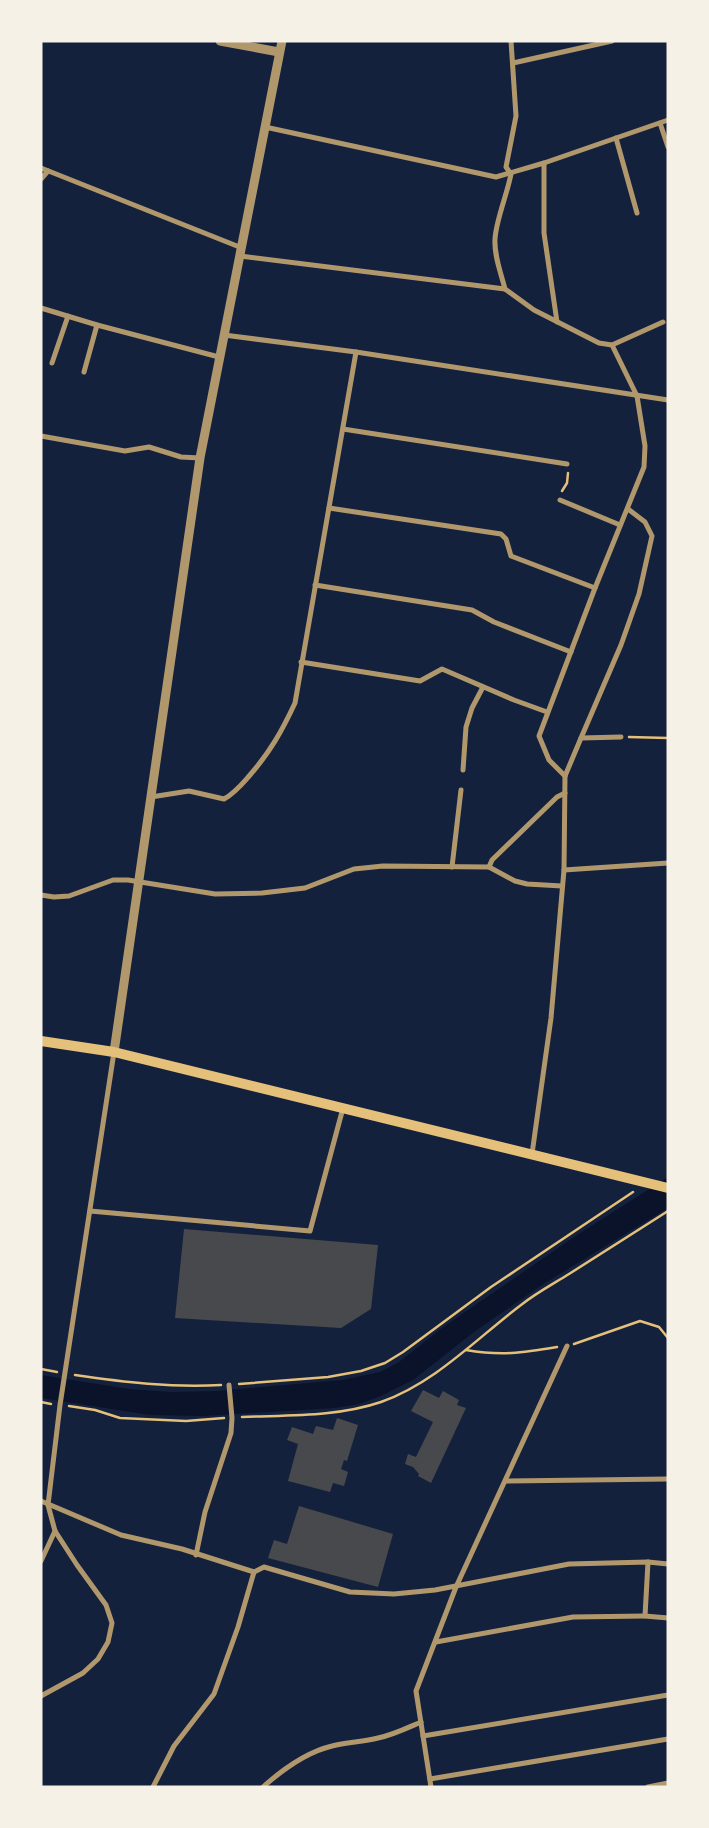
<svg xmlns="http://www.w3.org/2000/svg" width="709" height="1828" font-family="'Asap Condensed',sans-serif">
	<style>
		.water { fill: #0b132b }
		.building { fill: #48494c }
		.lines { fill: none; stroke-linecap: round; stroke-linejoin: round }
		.path { stroke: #e5c07b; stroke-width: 2.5 }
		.minor { stroke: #b1986c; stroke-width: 5 }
		.tertiary { stroke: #b1986c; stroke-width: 9 }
		.secondary { stroke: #e5c07b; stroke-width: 10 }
	</style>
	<rect width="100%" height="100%" fill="#14213d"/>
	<path class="water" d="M668,1177v31l-126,77 -68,47 -61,48 -32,16 -22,8 -24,4 -131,8 -54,-1 -109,-17v-23l88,14 42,3 46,-1 125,-11 38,-8 19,-10 43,-34 132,-91z"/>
	<g class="building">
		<path d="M184,1229l194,16 -7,64 -30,19 -166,-10z"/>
		<path d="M423,1390l16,8 4,-7 16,9 -2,5 9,3 -35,75 -13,-7 1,-2 -6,-7 -8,-3 3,-10 8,3 17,-35 -22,-11z"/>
		<path d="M337,1418l21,7 -11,36 -3,-1 -3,9 7,3 -4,14 -11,-3 -3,9 -42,-11 10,-37 -11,-4 5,-13 21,7 3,-8 17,4z"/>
		<path d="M299,1506l94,28 -15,53 -110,-29 6,-18 13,4z"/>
	</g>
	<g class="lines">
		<g class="path">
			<path d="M562,491l5,-8 1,-10"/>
			<path d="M629,737l39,1"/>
			<path d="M574,1344l66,-23 19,6 9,11"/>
			<path d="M466,1350c35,6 56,3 91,-3"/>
			<path d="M41,1369l16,3"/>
			<path d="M75,1375c48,7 97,13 146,10"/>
			<path d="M239,1384l89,-7 33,-6 24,-8 18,-11 88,-65 142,-95"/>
			<path d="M41,1402l10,2"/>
			<path d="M69,1406l26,4 25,8 66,3 38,-3"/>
			<path d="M242,1417c46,-2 95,0 139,-15 54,-19 95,-63 140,-97 15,-12 32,-21 48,-31 33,-21 66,-42 99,-63"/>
		</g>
		<g class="minor">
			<path d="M511,41l5,75 -10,51 5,7c-4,21 -15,46 -16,65 -1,17 6,34 10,50l29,21 65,33 13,2 25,51 8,50 -1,21 -49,121 -56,148 10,24 16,16"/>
			<path d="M513,63l99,-22"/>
			<path d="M660,123l8,24"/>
			<path d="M265,127l231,50 48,-14 124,-43"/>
			<path d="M616,138l21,75"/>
			<path d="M544,163v70l13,89"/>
			<path d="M41,168l201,80"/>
			<path d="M41,179l7,-8"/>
			<path d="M240,256l265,33"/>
			<path d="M41,308l56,17 122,32"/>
			<path d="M224,335l132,17 312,48"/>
			<path d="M612,345l51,-23"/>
			<path d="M52,363l16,-47"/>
			<path d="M84,372l13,-47"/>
			<path d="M343,429l224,35"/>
			<path d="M41,436l84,15 24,-4 32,10 19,1"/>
			<path d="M560,500l60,25"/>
			<path d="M329,508l172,26 5,5 5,17 84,32"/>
			<path d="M315,585l157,25 22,12 77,30"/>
			<path d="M301,662l119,19 22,-12 72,31 33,12"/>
			<path d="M581,738l40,-93 18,-51 13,-58 -7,-14 -17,-13"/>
			<path d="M463,770l3,-43 6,-19 11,-21"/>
			<path d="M151,797l38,-6 35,8c11,-6 18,-15 26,-24 20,-23 32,-44 45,-72l61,-351"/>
			<path d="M452,867l9,-77"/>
			<path d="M489,867l3,-7 65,-63 8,-4"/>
			<path d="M564,870l104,-7"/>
			<path d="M41,895l13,2 15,-1 44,-16h15l87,14 47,-1 43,-5 49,-19 29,-3 106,1 26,14 12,3 35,2"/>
			<path d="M532,1154l19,-136 13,-148 1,-94 16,-38 40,-1"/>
			<path d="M90,1211l220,20 33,-123"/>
			<path d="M506,1481l162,-2"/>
			<path d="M41,1501l80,34 61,14 72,23 10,-5 86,25 44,2 41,-4 134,-26 79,-2 20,2"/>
			<path d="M196,1555l9,-43 26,-79 1,-15 -3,-33"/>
			<path d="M41,1561l14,-30"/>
			<path d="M648,1562l-3,54 23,2"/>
			<path d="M436,1642l137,-25 72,-1"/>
			<path d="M41,1696l42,-23 15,-14 10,-17 4,-19 -6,-18 -29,-40 -22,-34 -7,-26 12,-100 54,-353"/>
			<path d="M423,1736l245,-41"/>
			<path d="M430,1779l238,-40"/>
			<path d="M153,1787l21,-41 40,-52 24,-67 16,-55"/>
			<path d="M263,1787c19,-17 44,-35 69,-41 15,-4 31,-4 46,-8 15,-3 29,-10 43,-16"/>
			<path d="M431,1787l-15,-96 40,-104 111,-241"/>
			<path d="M648,1787l20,-4"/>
		</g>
		<g class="tertiary">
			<path d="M220,41l59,11"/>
			<path d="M114,1052l86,-594 82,-417"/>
		</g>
		<path class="secondary" d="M41,1041l73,11 554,136"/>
	</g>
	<rect width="709" height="1828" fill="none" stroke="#f6f1e7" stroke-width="85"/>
</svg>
